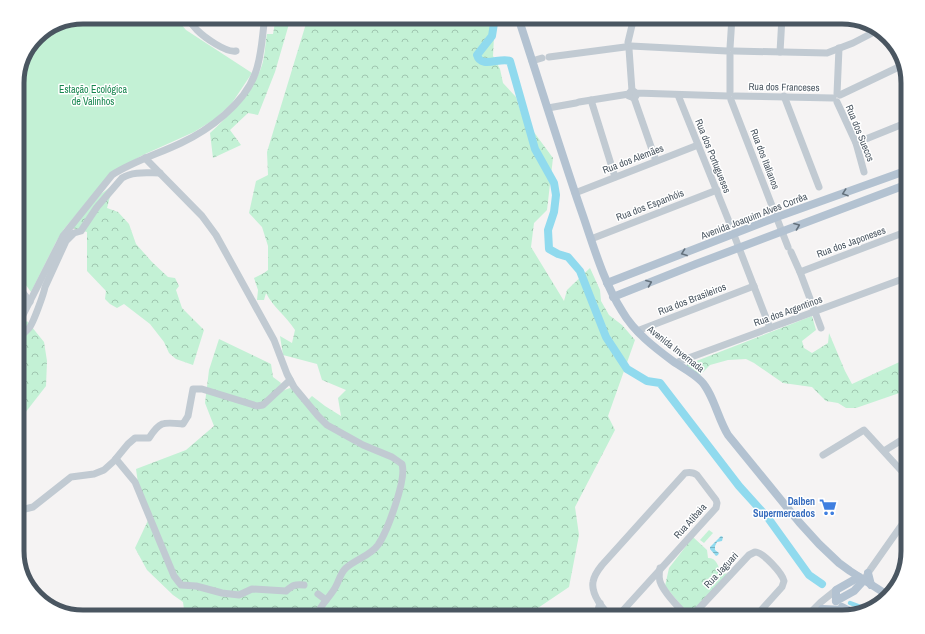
<svg xmlns="http://www.w3.org/2000/svg" width="925" height="634" font-family="'Archivo Narrow',sans-serif">
	<style>
		.forest { fill: url(#forest-crowns) }
		.park { fill: #c3f1d5 }
		.water { fill: url(#water-rules) }
		.lines { fill: none; stroke-linecap: round; stroke-linejoin: round }
		.canal { stroke: #90daee; stroke-width: 4.5 }
		.river { stroke: #90daee; stroke-width: 8 }
		.minor { stroke: #c1cad2; stroke-width: 7 }
		.major { stroke: #b3c2d1; stroke-width: 8 }
		.oneway { stroke: #64717d }
		.labels { text-anchor: middle; dominant-baseline: central; stroke-width: 3; stroke-linejoin: round; paint-order: stroke }
		.street-label { font-size: 10px; fill: #4a5661; stroke: #fff }
		.park-label { font-size: 10px; fill: #17864f; stroke: #fff }
		.shop-label { font-size: 10px; font-weight: bold; fill: #366cbe; stroke: #fff; text-anchor: end }
		.rim { fill: none; stroke: #4a5661; stroke-width: 5 }
	</style>
	<defs>
		<pattern id="forest-crowns" width="20" height="18" patternUnits="userSpaceOnUse"><rect width="20" height="18" fill="#c3f1d5"/><path d="M2 6a3 3 0 1 1 6 0M12 15a3 3 0 1 1 6 0" fill="none" stroke="#a0c6b0"/></pattern>
		<pattern id="water-rules" width="6" height="5" patternUnits="userSpaceOnUse"><rect width="6" height="5" fill="#90daee"/><path d="M0 2.5h6" fill="none" stroke="#78b4c4"/></pattern>
	</defs>
	<rect width="100%" height="100%" fill="#f5f3f3"/>
	<g class="forest">
		<path d="M276,17h15l-16,55 -17,43 -10,-2 -18,17 11,15 -28,13 -3,-25c20,-19 43,-41 52,-68 3,-9 3,-21 5,-31h6z"/>
		<path d="M308,17h187l-2,39 7,13 3,14 13,14 6,19 31,42 -6,52 -13,13 -3,24 33,54 3,-11 23,-22 10,22 1,11 8,14 13,10 13,15 -27,76 7,14 -40,77 4,28 -10,52 -37,25 -22,5h-325l-2,-15 -10,-7 -26,-25 -12,-22 16,-34 -12,-24 -3,-21 50,-19 28,-24 -9,-23 4,-33 10,-31 52,25 2,13 8,6 -4,7 2,2 11,-4 18,12 4,-4 13,10 16,10 -3,-18 8,-8 -24,-10 -5,-16 -34,-9 -3,-19 12,7 3,-13c-9,-14 -22,-23 -29,-37l-2,7h-7l1,-10 -4,-12 10,-5 4,-3v-24l-6,-19 -13,-14 7,-32 12,-6 -1,-23z"/>
		<path d="M113,185l-6,23 11,4 11,12 7,20 16,18 16,15 7,1 4,8 -3,4 6,18 22,22 -11,35 -17,-6 -7,-6 -5,-11 -14,-18 -26,-20 -7,4 -7,-4 -5,-5 1,-8 -19,-20v-39l-15,-4 29,-34z"/>
		<path d="M812,316l4,14 -14,11 2,7 8,5 16,-10 1,-10 16,38 7,13 56,-26v32l-52,18h-10l-8,-5 -12,-2 -14,-14 -29,-4 -29,-20 -8,-4 -18,1 -18,5 -11,11 -13,-11z"/>
		<path d="M27,321l17,21 3,19 -1,25 -21,27 -8,-2v-80z"/>
		<path d="M693,537l14,13 1,8c9,0 10,8 13,15l8,1 -39,42 -25,-30 4,-18z"/>
	</g>
	<g class="park">
		<path d="M83,17h95l2,6 6,7 66,43 -20,30 -17,16 -21,13 -51,23 -32,18 -47,56 -8,13 -25,50 -14,-19v-194l19,-43z"/>
		<path d="M709,530l4,3 -9,10 -4,-3z"/>
	</g>
	<path class="water" d="M721,536l2,1 -1,4 -5,1 -2,4v4l4,3 -1,2 -2,1 -6,-7v-2z"/>
	<g class="lines">
		<path class="canal" d="M850,603l19,7"/>
		<path class="river" d="M495,17l-3,19 -15,19c4,14 23,2 33,6l25,88 19,34 2,12 -2,17 -6,18 1,19 9,5 10,3 12,14 26,66 21,32 20,12 13,2 79,103 29,32 41,57 13,9"/>
		<g class="minor">
			<path d="M187,17c3,5 6,9 10,13 7,7 29,23 39,21"/>
			<path d="M628,42l6,-25"/>
			<path d="M631,46l96,5"/>
			<path d="M730,48l2,-31"/>
			<path d="M629,49l3,42"/>
			<path d="M734,51l93,2 26,-10 27,-14"/>
			<path d="M780,52l2,-35"/>
			<path d="M549,57l76,-10"/>
			<path d="M532,61l10,-3"/>
			<path d="M636,93v3l-2,2 -5,-2 1,-4 3,-1 3,2 92,3"/>
			<path d="M730,93v-38"/>
			<path d="M837,94l2,-46"/>
			<path d="M678,95l52,129"/>
			<path d="M840,95l63,-30"/>
			<path d="M735,96l98,2"/>
			<path d="M784,96l35,91"/>
			<path d="M634,98l22,63"/>
			<path d="M591,100l24,77"/>
			<path d="M731,100l57,147"/>
			<path d="M579,102l50,-8"/>
			<path d="M837,102l19,41 8,29"/>
			<path d="M548,108l28,-5"/>
			<path d="M856,143l52,-21"/>
			<path d="M145,158l57,58 14,19 58,105 13,34 7,13 24,29 9,9 36,20 29,12 10,7c5,15 -15,68 -24,81 -8,11 -22,14 -32,23 -5,4 -6,10 -9,16 -5,12 -17,20 -21,33"/>
			<path d="M575,193l123,-48"/>
			<path d="M734,235l36,93"/>
			<path d="M591,239l126,-49"/>
			<path d="M791,252l9,20 21,56"/>
			<path d="M800,272l108,-41"/>
			<path d="M17,285l13,17"/>
			<path d="M17,324l6,-9 40,-79 49,-61c22,-14 46,-21 69,-32 28,-13 63,-39 74,-69 7,-18 7,-39 10,-57"/>
			<path d="M637,331l117,-45"/>
			<path d="M17,340c4,-4 8,-8 12,-12 4,-4 15,-35 16,-41l21,-46 8,-8 7,-2 16,-24 25,-29c11,-7 25,-5 38,-5"/>
			<path d="M675,363l233,-86"/>
			<path d="M884,451l24,-15"/>
			<path d="M823,455l41,-25 44,48"/>
			<path d="M116,459l19,23 39,94 7,9 15,1 26,7 17,2 13,-6 34,2c7,-6 9,-7 18,-6"/>
			<path d="M17,511l16,-4 38,-30 23,-3 10,-4 10,-9 14,-17 7,-6h14c11,-17 14,-16 34,-14l5,-8 5,-27h9l55,17 6,-1 27,-25"/>
			<path d="M660,568c-1,5 -1,12 1,16 5,11 18,24 27,33"/>
			<path d="M865,578l5,-8 38,-54"/>
			<path d="M318,594l8,6"/>
			<path d="M596,617l4,-14"/>
			<path d="M612,617c-9,-7 -21,-23 -19,-35 1,-7 5,-12 9,-17l83,-92c5,-1 8,-1 12,2l19,25 1,3 -1,5 -99,109"/>
			<path d="M672,617l7,-9"/>
			<path d="M691,617l58,-62 6,-3c8,0 27,21 29,29l-2,6 -27,30"/>
			<path d="M806,617l15,-15 15,-12"/>
		</g>
		<g class="major">
			<path d="M518,17c21,64 41,129 63,193 12,34 22,71 41,101 12,21 33,37 52,51 9,6 19,11 27,19 12,12 17,38 27,54l71,87 20,22 20,19 11,8 39,25"/>
			<path d="M607,283l170,-66 131,-47"/>
			<path d="M613,297l83,-33 212,-80"/>
			<path d="M868,573l3,12"/>
			<path d="M836,601v-11l23,-13"/>
			<path d="M836,601l18,-10 10,-11"/>
			<path d="M842,607l13,7"/>
			<path d="M822,609l25,1"/>
		</g>
	</g>
	<defs><path id="oneway-chevron" d="M-2-3.5L2.5 0L-2 3.5" fill="none" stroke-width="1.6" stroke-linecap="round" stroke-linejoin="round"/></defs>
	<g class="oneway">
		<use href="#oneway-chevron" transform="translate(845 193) rotate(161)"/>
		<use href="#oneway-chevron" transform="translate(797 226) rotate(-21)"/>
		<use href="#oneway-chevron" transform="translate(684 253) rotate(160)"/>
		<use href="#oneway-chevron" transform="translate(649 283) rotate(-22)"/>
	</g>
	<defs>
		<g id="supermarket-bare" transform="scale(1.38)"><path d="M-6-5.5h2.5l.6 2H6L4.5 2H-2.5L-4.4-4H-6ZM-1.5 3.2a1.3 1.3 0 1 0 .1 0ZM3 3.2a1.3 1.3 0 1 0 .1 0Z" fill="#3f7fe0" stroke="#fff" stroke-width="2.5" paint-order="stroke"/></g>
	</defs>
	<g fill-rule="evenodd">
		<use href="#supermarket-bare" x="828" y="507"/>
	</g>
	<g class="labels">
		<g class="street-label">
			<text transform="translate(784 87) rotate(1)">Rua dos Franceses</text>
			<text transform="translate(860 133) rotate(68)">Rua dos Suecos</text>
			<text transform="translate(713 156) rotate(68)">Rua dos Portugueses</text>
			<text transform="translate(633 159) rotate(-21)">Rua dos Alemães</text>
			<text transform="translate(765 159) rotate(69)">Rua dos Italianos</text>
			<text transform="translate(650 205) rotate(-21)">Rua dos Espanhóis</text>
			<text transform="translate(754 216) rotate(-21)">Avenida Joaquim Alves Corrêa</text>
			<text transform="translate(851 242) rotate(-20)">Rua dos Japoneses</text>
			<text transform="translate(692 299) rotate(-21)">Rua dos Brasileiros</text>
			<text transform="translate(788 311) rotate(-20)">Rua dos Argentinos</text>
			<text transform="translate(676 349) rotate(38)">Avenida Invernada</text>
			<text transform="translate(690 521) rotate(-48)">Rua Atibaia</text>
			<text transform="translate(721 570) rotate(-47)">Rua Jaguari</text>
		</g>
		<g class="park-label">
			<text x="93" y="89">Estação Ecológica<tspan x="93" dy="12">de Valinhos</tspan></text>
		</g>
		<g class="shop-label">
			<text x="815" y="501">Dalben<tspan x="815" dy="12">Supermercados</tspan></text>
		</g>
	</g>
	<path d="M0 0H925V634H0ZM83 24H842A59 59 0 0 1 901 83V551A59 59 0 0 1 842 610H83A59 59 0 0 1 24 551V83A59 59 0 0 1 83 24Z" fill="#fff" fill-rule="evenodd"/>
	<path class="rim" d="M83 24H842A59 59 0 0 1 901 83V551A59 59 0 0 1 842 610H83A59 59 0 0 1 24 551V83A59 59 0 0 1 83 24Z"/>
</svg>
